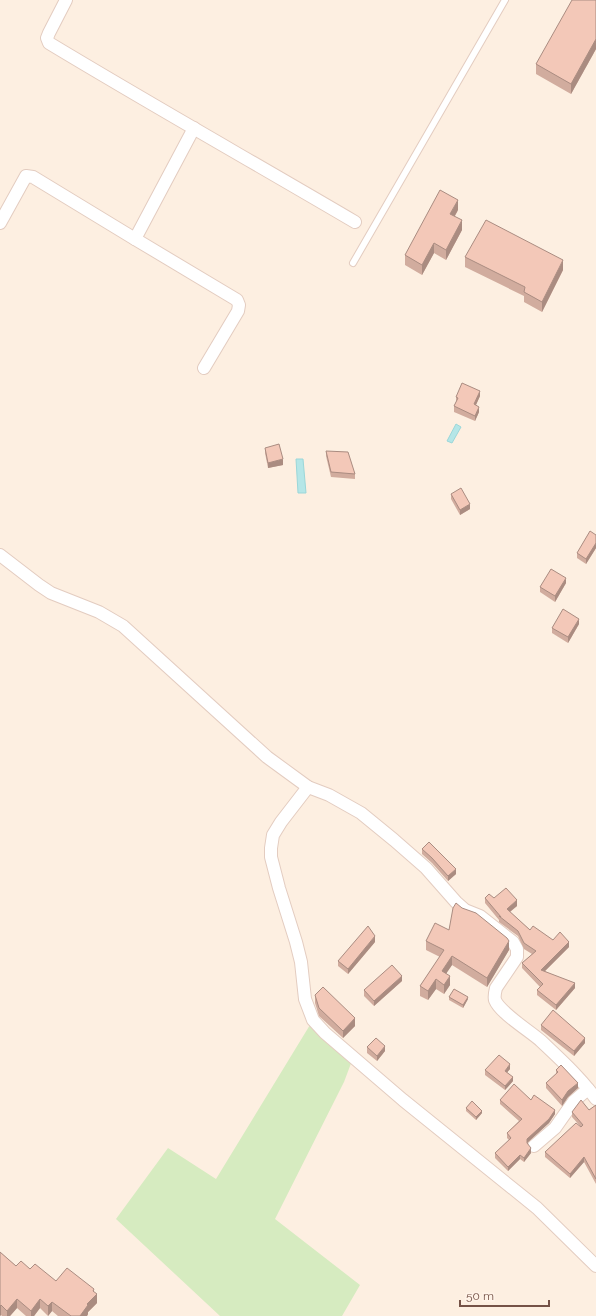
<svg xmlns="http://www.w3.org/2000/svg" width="596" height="1316" font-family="Raleway,sans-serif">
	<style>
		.green { fill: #d6ebc0 }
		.water { fill: #b5e6e7; stroke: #9bd7d9 }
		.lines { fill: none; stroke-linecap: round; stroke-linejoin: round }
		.lane-casing { stroke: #e3ccc0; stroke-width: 8 }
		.street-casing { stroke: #e3ccc0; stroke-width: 14 }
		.lane { stroke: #fff; stroke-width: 6 }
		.street { stroke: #fff; stroke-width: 12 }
		.wall { fill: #d1ac9e }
		.shaded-wall { fill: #aa8c81 }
		.building { fill: #f3c8b8; stroke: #aa8c81 }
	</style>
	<rect width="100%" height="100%" fill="#fdefe1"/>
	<path class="green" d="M313,1020l40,38 -9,24 -69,137 85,66 -18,31h-122l-104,-97 52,-71 48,31z"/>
	<g class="water">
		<path d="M456,424l5,3 -9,16 -5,-2z"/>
		<path d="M296,459h7l3,34h-8z"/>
	</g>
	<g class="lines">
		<g class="lane-casing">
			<path id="lane" d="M353,263l152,-263"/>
		</g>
		<g class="street-casing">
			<g id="street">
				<path d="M66,0l-17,33 -2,5 2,5c101,61 204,119 306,179"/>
				<path d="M0,223l26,-47 7,1 102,62 59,-111"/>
				<path d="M135,239l102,61 2,5 -1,6 -34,57"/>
				<path d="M0,555l39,30 12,8 48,19 24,14 144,131 41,30 21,8 32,18 33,27 32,28 30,34 9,8 15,6 33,26 4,7v8l-21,31c-1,4 -2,8 -1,12 5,13 35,31 46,41 19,18 39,36 55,58"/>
				<path d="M308,787l-27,35 -8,13 -2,13v9l8,31 17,54 5,20 4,37 8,21 12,13 78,67 134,108 59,58"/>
				<path d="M534,1146l21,-18 19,-27 14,-12"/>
			</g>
		</g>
		<use href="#lane" class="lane"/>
		<use href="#street" class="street"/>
	</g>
	<g class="wall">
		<path d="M596,0v49l-25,45 -35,-20v-10z"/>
		<path d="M458,210l-3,6 7,14 -16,30 -12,-7 -12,22 -17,-10v-10z"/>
		<path d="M465,257l98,13 -21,42 -18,-10v-6l-59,-29z"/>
		<path d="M480,396l-4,9 3,7 -4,9 -21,-9v-6l2,-4v-5z"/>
		<path d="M265,448l18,17 -15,3 -3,-15z"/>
		<path d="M326,451l29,23v5l-24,-2 -5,-21z"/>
		<path d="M451,494l19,15 -10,6 -9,-16z"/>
		<path d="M596,535v13l-10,16 -9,-6v-5z"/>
		<path d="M566,583l-11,19 -15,-10v-5z"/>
		<path d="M579,624l-11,19 -16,-10v-5z"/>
		<path d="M422,849l34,25 -8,7 -16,-18 -10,-9z"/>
		<path d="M485,898h9l23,8 -7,6 20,18 39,17 -24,24 30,17 -19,22 -19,-15v-5l3,-3 -18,-19v-5l10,-9 -8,-5 -6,-13 -19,-14v-2l-14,-17z"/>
		<path d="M449,930l60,20 -22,37 -35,-22 -6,8 4,12 -6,9 -8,-5 -8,11 -8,-4v-10l20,-29 -14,-7v-9z"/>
		<path d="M375,942l-27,32 -10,-8v-5z"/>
		<path d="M402,981l-28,25 -10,-10v-6z"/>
		<path d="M315,995l40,31 -12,12 -24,-22 -4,-13z"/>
		<path d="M449,997l19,2 -5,9 -14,-8z"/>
		<path d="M541,1025l44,18 -11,13 -33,-26z"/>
		<path d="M367,1047l18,4 -8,10 -10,-8z"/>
		<path d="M510,1069l-3,3 6,9 -8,9 -20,-15v-5z"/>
		<path d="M556,1070l22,18 -10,9 -6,9 -16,-18v-5l10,-9z"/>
		<path d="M500,1100h31l24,14 -6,9 -22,20 4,10 -7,9 -4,-3 -12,12 -13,-13v-5l14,-13 -2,-2v-5l12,-12 -19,-17z"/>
		<path d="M596,1105v79l-12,-22 -14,16 -25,-21v-5l35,-26 -8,-9v-5l17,-2z"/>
		<path d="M466,1108l16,5 -6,7 -10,-9z"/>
		<path d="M0,1252l16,14 40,15 38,11 3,11 -9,9v2l-1,2h-29l-6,-5 -4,5 -8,-8 -6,8h-8l-9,-8 -7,8h-8l-1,-1 -1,1z"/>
	</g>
	<g class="shaded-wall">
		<path d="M596,39v10l-25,45v-10z"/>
		<path d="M458,200v10l-8,14v-10z"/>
		<path d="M462,220v10l-16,30v-10z"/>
		<path d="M434,243v10l-12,22v-10z"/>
		<path d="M563,260v10l-21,42v-10z"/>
		<path d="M480,391v5l-6,13v-5z"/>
		<path d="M479,407v5l-4,9v-5z"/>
		<path d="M283,459v6l-15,3v-5z"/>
		<path d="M470,504v5l-10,6v-5z"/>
		<path d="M596,543v5l-10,16v-5z"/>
		<path d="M566,578v5l-11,19v-6z"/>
		<path d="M579,619v5l-11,19v-6z"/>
		<path d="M456,869v5l-8,7v-5z"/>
		<path d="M517,900v6l-10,8v-5z"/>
		<path d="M375,936v6l-27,32v-5z"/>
		<path d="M509,941v9l-22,37v-9z"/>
		<path d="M569,942v5l-28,28v-5z"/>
		<path d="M452,956v9l-10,15v-9z"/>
		<path d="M402,976v5l-28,25v-5z"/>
		<path d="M450,976v9l-6,9v-9z"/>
		<path d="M436,979v10l-8,11v-9z"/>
		<path d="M575,983v5l-19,22v-5z"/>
		<path d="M468,997v2l-5,9v-3z"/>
		<path d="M355,1018v8l-12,12v-7z"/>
		<path d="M585,1038v5l-11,13v-5z"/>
		<path d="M385,1046v5l-8,10v-5z"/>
		<path d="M510,1064v5l-5,6v-4z"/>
		<path d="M513,1077v4l-8,9v-4z"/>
		<path d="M578,1083v5l-10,9 -6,9v-6l6,-9z"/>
		<path d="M555,1110v4l-6,9 -22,20v5v-9z"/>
		<path d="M482,1111v2l-6,7v-3z"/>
		<path d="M531,1148v5l-7,9v-4z"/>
		<path d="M520,1155v4l-12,12v-4z"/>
		<path d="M584,1157v5l-14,16v-4z"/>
		<path d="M94,1289v7l3,-2v9l-9,9v2l-1,2h-7l7,-12z"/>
		<path d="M17,1299v9l-7,8h-3v-5z"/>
		<path d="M40,1299v9l-6,8h-3v-5z"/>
		<path d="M52,1302v9l-4,5v-10z"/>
		<path d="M1,1305v10l-1,1v-10z"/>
	</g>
	<g class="building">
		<path d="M572,0h24v39l-25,45 -35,-20z"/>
		<path d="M440,190l18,10 -8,14 12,6 -16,30 -12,-7 -12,22 -17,-10z"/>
		<path d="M486,220l77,40 -21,42 -18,-10 1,-5 -60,-30z"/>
		<path d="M462,383l18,8 -6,13 5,3 -4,9 -21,-10 4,-8 -2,-1z"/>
		<path d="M279,444l4,15 -15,4 -3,-15z"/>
		<path d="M326,451l22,1 7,22 -24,-2z"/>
		<path d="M461,488l9,16 -10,6 -9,-16z"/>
		<path d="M590,531l6,4v8l-10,16 -9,-6z"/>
		<path d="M551,569l15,9 -11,18 -15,-9z"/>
		<path d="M563,609l16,10 -11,18 -16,-9z"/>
		<path d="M429,842l27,27 -8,7 -16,-18 -10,-9z"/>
		<path d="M506,888l11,12 -10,9 23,21 3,-4 20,14 7,-8 9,10 -28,28 34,13 -19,22 -19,-15 6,-6 -21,-21 14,-12 -12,-8 -6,-12 -19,-15 2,1 -16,-19 4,-4 5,4z"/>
		<path d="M456,903l6,5 14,5 31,25 2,3 -22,37 -35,-22 -10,15 8,5 -6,9 -8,-6 -8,12 -8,-5 24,-36 -18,-9 9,-18 14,7 4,-22z"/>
		<path d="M368,926l7,10 -27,33 -10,-8z"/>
		<path d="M392,965l10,11 -28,25 -10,-11z"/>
		<path d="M323,987l32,31 -12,13 -24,-23 -4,-13z"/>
		<path d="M454,989l14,8 -5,8 -14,-8z"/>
		<path d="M553,1010l32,28 -11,13 -33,-26z"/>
		<path d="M376,1038l9,8 -8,10 -10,-9z"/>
		<path d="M499,1055l11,9 -5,7 8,6 -8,9 -20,-16z"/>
		<path d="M561,1065l17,18 -10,8 -6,9 -16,-17 12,-11 -2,-2z"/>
		<path d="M514,1084l17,16 3,-5 21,15 -6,9 -22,20v4l4,5 -7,10 -4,-3 -12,12 -13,-14 16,-15 -4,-5 15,-14 -22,-19z"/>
		<path d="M581,1100l8,10 7,-5v74l-12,-22 -14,17 -25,-22 31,-29 5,4 2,-2 -11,-13z"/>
		<path d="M472,1101l10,10 -6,6 -10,-9z"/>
		<path d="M0,1252l16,14 5,-5 9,8 5,-5 21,17 11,-13 27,21 -1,2 4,3 -10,10 1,1 -8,11h-9l-19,-14 -4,4 -8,-7 -9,12 -14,-12 -10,12 -6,-6 -1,1z"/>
	</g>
	<path d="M460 1300v6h89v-6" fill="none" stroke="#755247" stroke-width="2"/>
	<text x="466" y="1300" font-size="12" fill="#755247" stroke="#fff3e8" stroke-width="3" paint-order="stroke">50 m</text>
</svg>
